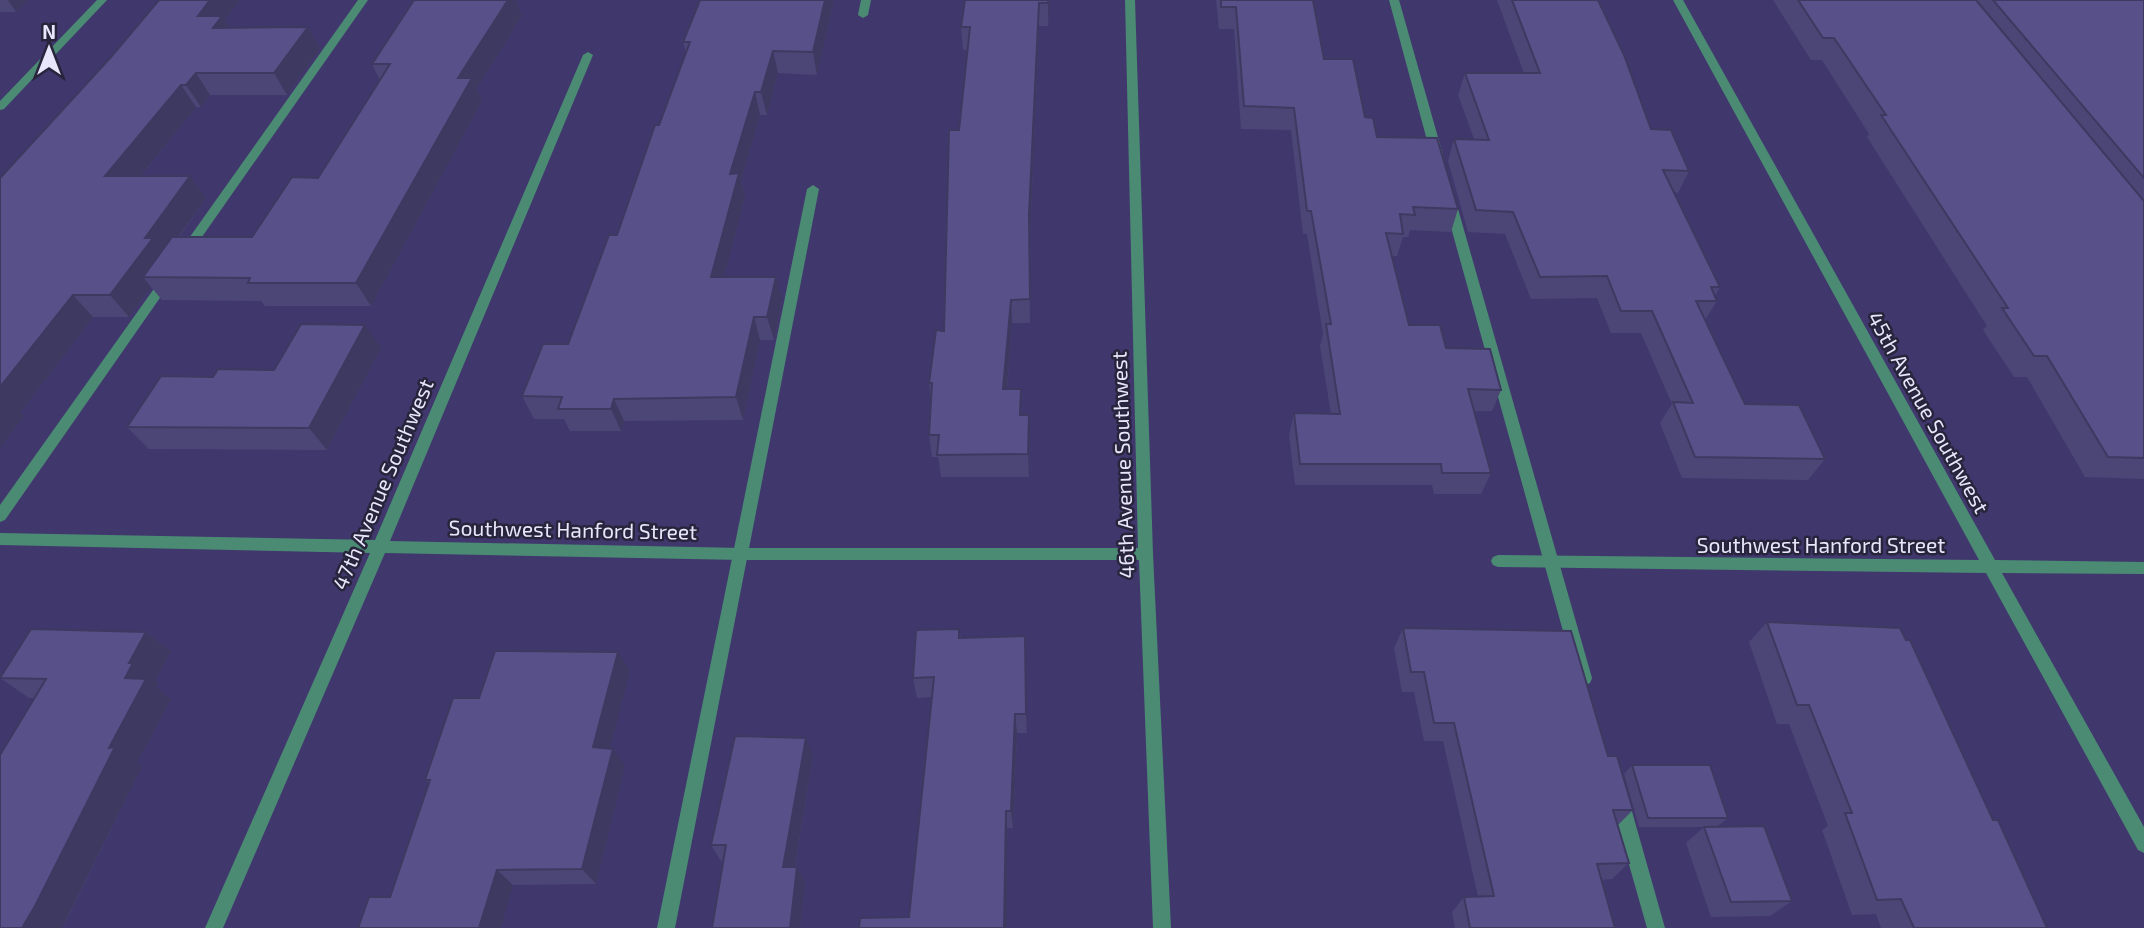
<svg xmlns="http://www.w3.org/2000/svg" width="2144" height="928" font-family="'Exo 2',sans-serif">
	<style>
		.lines { fill: none; stroke-linecap: round; stroke-linejoin: round }
		.service { fill: #4b8b74; fill-rule: evenodd }
		.minor { fill: #4b8b74; fill-rule: evenodd }
		.wall { fill: #4c4676 }
		.shaded-wall { fill: #3e3960 }
		.building { fill: #585189; stroke: #3e3960; stroke-width: 2 }
		.labels { text-anchor: middle; dominant-baseline: central; stroke-width: 5; stroke-linejoin: round; paint-order: stroke }
		.street-label { font-size: 21px; fill: #e7e6fa; stroke: #27243c }
	</style>
	<rect width="100%" height="100%" fill="#40386d"/>
	<g class="lines">
		<g class="service">
			<path d="M358,0h10l-178,254h-8l-2,-3 2,-3z"/>
			<path d="M861,0h10l-3,15 -5,3 -5,-3z"/>
			<path d="M1389,0h10l44,155 -2,2h-8l-2,-2z"/>
			<path d="M813,185l6,4 -144,739h-18l150,-739z"/>
			<path d="M1450,198l6,4 136,476 -2,5 -6,2 -6,-2 -2,-5 -132,-476z"/>
			<path d="M167,275l6,4 -2,3 -166,238 -5,2v-17l163,-229z"/>
			<path d="M1620,793l6,2 3,6 36,127h-18l-36,-127 3,-6z"/>
		</g>
		<g class="minor">
			<path d="M97,0h10l-103,109 -4,1v-9z"/>
			<path d="M1125,0h10l18,554 18,374h-18l-14,-368h-397l-357,-7 -162,375h-18l165,-375 -370,-8v-12l375,7 208,-485 5,-3 5,3 -203,486 352,7h396z"/>
			<path d="M1673,0h10l312,560 149,2v12l-142,-1 142,254v26l-6,-3 -152,-277 -488,-6 -5,-2 -2,-4 2,-4 5,-2 481,5z"/>
		</g>
	</g>
	<g class="wall">
		<path d="M0,0h28l-12,12h-16z"/>
		<path d="M159,0h81l-15,20 4,7h79l12,22 -33,46h-77l-9,12h-5l-55,69h49l16,22 -27,39h73l66,-59 62,-98 -8,-16 150,-48 -45,72 5,13 -111,205h-106l-4,-5 -99,-1 -11,-13 -22,30h-36l-73,96 4,3 -24,32z"/>
		<path d="M700,0h134l-17,75 -39,-2 -11,42h-7l-19,66 4,16 -21,80 58,23 -8,40h-14l-17,80 -119,1 -3,10h-51l-6,-12h-30l-12,-23 46,-52 49,-109 42,-110 27,-73 -3,-10z"/>
		<path d="M1050,0l-2,26h-9l-9,211v86h-18l-5,66 15,26 8,23 -1,39h-88l-3,-20h-6l-3,-22 2,-34 -2,-18 15,-52 15,-201 8,-80h-4l-2,-23z"/>
		<path d="M1216,0h97l11,59 53,78 81,72 -7,23 -41,-2 -2,7h-5l-6,19h-5l17,69 37,23 55,42 -9,21h-18l17,62 -10,21h-47l-2,-9h-137l-6,-50 5,-22 37,1 -11,-68 3,-12 -16,-100h-4l-12,-104 -50,-1 -7,-100h-15z"/>
		<path d="M1497,0h103l-1,2 52,127 38,42 -11,22 -4,-1 46,95 -5,9 2,5 -12,19 40,84 80,55 -17,21 -126,-2 -22,-55 12,-19 -31,-71h-30l-14,-35 -66,1 -26,-65 -37,-2 -20,-71 6,-22h20l-16,-44 7,-22h59z"/>
		<path d="M1773,0h371v479l-59,-2 -58,-100h-13l-31,-47 4,-4 -120,-189 2,-3 -47,-74h-11z"/>
		<path d="M381,348l-54,102 -178,-1 -22,-22 86,-50 61,-7z"/>
		<path d="M1767,622l226,198 54,108h-166l-5,-14 -24,1 -30,-85 6,-4 -39,-102h-12l-28,-82z"/>
		<path d="M1403,628l205,128 25,54 -16,16 12,37 -17,16 -11,1 14,48h-160l-3,-16 12,-15 14,-1 -35,-155h-19l-10,-49h-12l-8,-44z"/>
		<path d="M959,629l2,9 64,-2 2,97h-10l-4,95h-6v100h-148l50,-11 23,-220 -15,1 -4,-20z"/>
		<path d="M146,632l25,20 -16,28 4,3 -3,4 15,12 -34,64 5,3 -76,155 -4,7h-62l35,-230h-6l-29,-20z"/>
		<path d="M630,671l-20,77 15,18 -29,118 -83,1 -123,12 39,-114 -4,-3 54,-82z"/>
		<path d="M813,756l-18,111h2l8,15 -5,46h-88l11,-67h-2l-10,-16z"/>
		<path d="M1632,765l96,53 -10,8 74,75 -22,15 -59,1 -25,-74 18,-16h-65l-15,-53z"/>
	</g>
	<g class="shaded-wall">
		<path d="M8,0h20l-12,12z"/>
		<path d="M210,0h30l-15,20 11,18 -10,12 -28,-34z"/>
		<path d="M508,0h8l6,16 -45,72 5,13 -111,205 -15,-23 102,-205z"/>
		<path d="M825,0h9l-17,75 -4,-23z"/>
		<path d="M1048,0h2l-2,26z"/>
		<path d="M1039,3v23l-9,211v86l-1,-109z"/>
		<path d="M308,27l12,22 -33,46 -13,-22z"/>
		<path d="M773,51l5,22 -11,42 -6,-23z"/>
		<path d="M196,73l14,22 -9,12 -15,-22z"/>
		<path d="M181,85l15,22 -73,91 -18,-22z"/>
		<path d="M755,92l5,23 -19,66 4,16 -27,103 -7,-23 19,-103z"/>
		<path d="M190,176l16,22 -40,56 -23,23 8,10 -22,30 -19,-22 35,-57z"/>
		<path d="M776,277l6,23 -8,40 -7,-23z"/>
		<path d="M73,295l20,22 -73,96 4,3 -24,32v-61z"/>
		<path d="M1011,300l1,23 -7,89 -2,-23z"/>
		<path d="M754,317l6,23 -17,80 -7,-23z"/>
		<path d="M365,325l16,23 -54,102 -18,-22z"/>
		<path d="M614,399l10,22 -3,10 -10,-22z"/>
		<path d="M1029,415l1,23 -1,39 -1,-23z"/>
		<path d="M146,632l25,20 -16,28 4,3 -3,4 15,12 -34,64 5,3 -80,162h-40l87,-180 20,-85z"/>
		<path d="M1025,636l1,20 1,77 -1,-19z"/>
		<path d="M618,652l12,19 -24,94 -13,-18z"/>
		<path d="M1015,714l2,19 -4,95 -2,-17z"/>
		<path d="M806,738l7,18 -21,127 -9,-16z"/>
		<path d="M613,749l12,17 -29,118 -14,-15z"/>
		<path d="M1006,811l1,17v100h-3z"/>
		<path d="M797,867l8,15 -5,46h-10z"/>
		<path d="M497,870l16,15 -12,43h-22z"/>
	</g>
	<g class="building">
		<path d="M159,0h51l-12,16h24l-9,12 95,-1 -34,46h-78l-10,12h-5l-76,91h85l-45,62h8l-43,57h-37l-73,92v-209l111,-121z"/>
		<path d="M414,0h94l-50,78h14l-116,205h-108l2,-5 -107,-1 29,-40h80l40,-60 26,1 72,-114h-18z"/>
		<path d="M700,0h125l-12,52 -40,-1 -12,41h-6l-25,82 9,-1 -28,104h65l-9,40h-13l-18,80 -122,2 -3,10h-53l4,-12 -40,-1 21,-52h25l41,-109h8l38,-110h4l31,-83h-7z"/>
		<path d="M965,0h83v3h-9l-10,211 1,85 -19,1 -8,89h18l-1,26h9l-1,39 -91,1 2,-20h-10l3,-52h-3l7,-53 8,1 5,-201h10l11,-103h-9z"/>
		<path d="M1221,0h92l11,59h29l12,58 8,1 4,19 60,1 21,71 -45,-2 2,8 -15,-1 3,20 -17,-1 23,92h31l6,23 44,1 11,41 -33,-1 23,84h-49l-1,-9h-141l-6,-51 46,1 -14,-90h5l-20,-113h-4l-13,-103 -50,-2 -8,-99h-15z"/>
		<path d="M1512,0h86l26,55 27,74 20,1 18,41 -26,-1 57,117h-9l6,14h-21l49,103 54,1 26,54 -130,-2 -22,-55 20,1 -41,-92h-31l-14,-35 -67,1 -27,-65 -37,-2 -22,-71 35,1 -24,-67h75z"/>
		<path d="M1798,0h178l168,201v257l-36,-1 -61,-101h-13l-32,-48h6l-127,-193h5l-52,-77h-11z"/>
		<path d="M1993,0h151v178z"/>
		<path d="M301,324l64,1 -56,103 -182,-1 34,-51 52,1 5,-8 56,1z"/>
		<path d="M1767,622l133,6 6,12h4l83,180h5l49,108h-133l-13,-29 -24,1 -32,-87h7l-43,-108h-12z"/>
		<path d="M1403,628l168,3 37,125h9l16,54h-20l16,53 -32,1 18,64h-145l-6,-31 30,-1 -40,-173h-20l-10,-51h-13z"/>
		<path d="M31,629l115,3 -17,31h4l-8,15 21,1 -37,69 6,-1 -80,159 -13,22h-22v-173l46,-76 -46,-1z"/>
		<path d="M959,629v9l66,-2 1,78h-11l-4,97h-5l-2,117h-145l1,-10 49,-1 25,-240 -21,1 3,-48z"/>
		<path d="M495,651l123,1 -25,95 20,2 -31,120 -85,1 -18,58h-121l11,-31h21l40,-117h-5l28,-82h26z"/>
		<path d="M735,736l71,2 -23,129h14l-7,61h-78l14,-83h-15z"/>
		<path d="M1632,765h78l18,53h-80z"/>
		<path d="M1764,826l28,75 -61,1 -27,-75z"/>
	</g>
	<g class="labels">
		<g class="street-label">
			<text transform="translate(1929 412) rotate(61)">45th Avenue Southwest</text>
			<text transform="translate(1122 465) rotate(-92)">46th Avenue Southwest</text>
			<text transform="translate(382 484) rotate(-67)">47th Avenue Southwest</text>
			<text transform="translate(573 529) rotate(1)">Southwest Hanford Street</text>
			<text x="1821" y="544">Southwest Hanford Street</text>
		</g>
	</g>
	<g transform="translate(49 49)" stroke="#27243c" stroke-width="5" paint-order="stroke">
	<path d="M0-5L12 26L0 18L-12 26Z" fill="#e7e6fa"/>
	<text y="-10" font-size="19" font-weight="bold" text-anchor="middle" fill="#e7e6fa">N</text>
	</g>
</svg>
